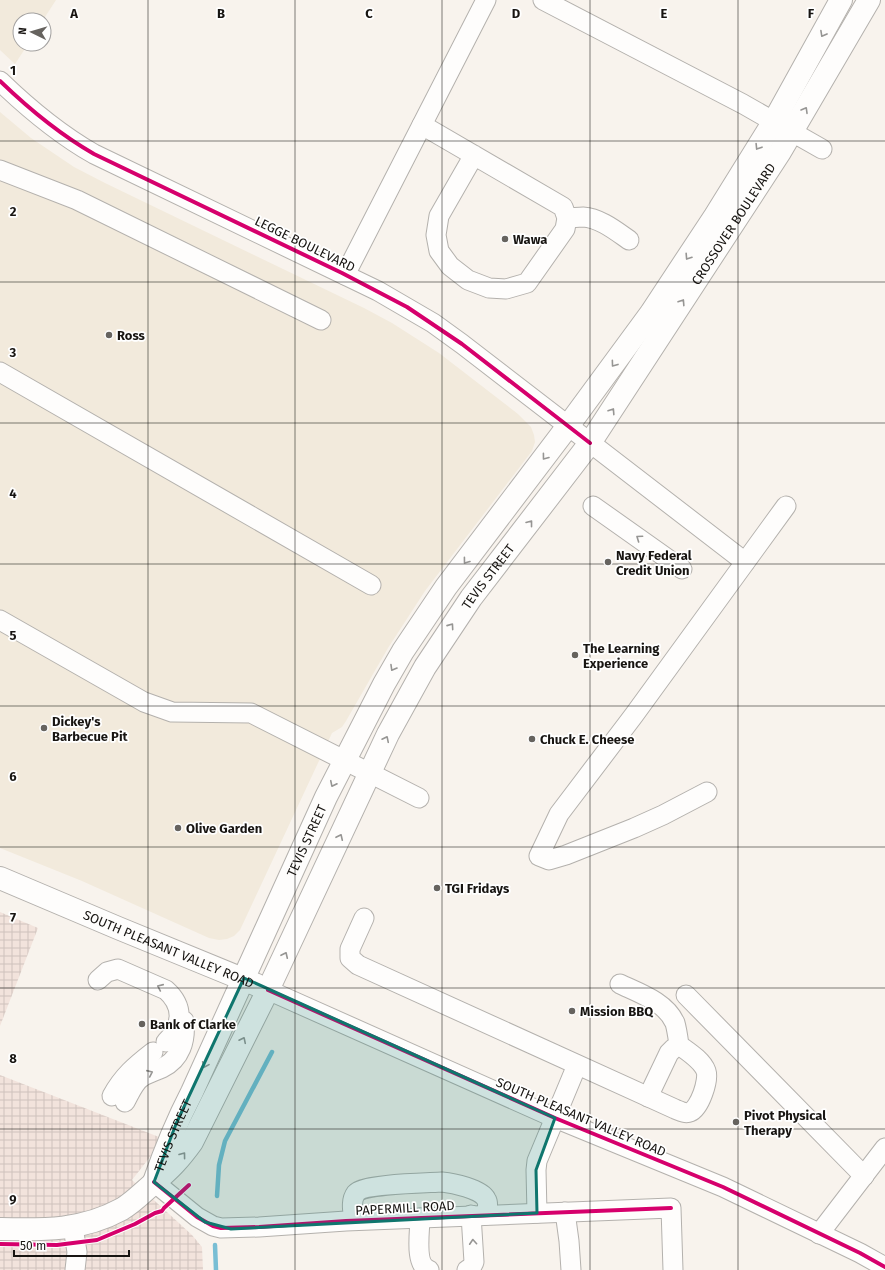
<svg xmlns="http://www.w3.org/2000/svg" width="885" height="1270" font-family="'Fira Sans',sans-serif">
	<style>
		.commercial { fill: #f2eadc }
		.industrial { fill: url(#industrial-grid) }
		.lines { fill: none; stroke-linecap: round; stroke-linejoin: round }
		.stream { stroke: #79bed4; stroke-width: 4.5 }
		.minor-casing { stroke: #b4b1ad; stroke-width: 21 }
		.major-casing { stroke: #b4b1ad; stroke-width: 24 }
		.minor { stroke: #fefdfc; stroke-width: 19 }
		.major { stroke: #fefdfc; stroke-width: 22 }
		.cycleway-casing { stroke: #fff; stroke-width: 6 }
		.cycleway { stroke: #d6006c; stroke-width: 4 }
		.oneway { stroke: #969593 }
		.marked { fill: #0f766e; fill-opacity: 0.2; stroke: #0f766e; stroke-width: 3; stroke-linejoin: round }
		.grid { fill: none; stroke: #181512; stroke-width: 1; stroke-opacity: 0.55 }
		.poi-dot { fill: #66635f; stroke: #fff; stroke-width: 1.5 }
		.labels { text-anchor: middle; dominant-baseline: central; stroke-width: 3.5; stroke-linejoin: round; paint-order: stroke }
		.street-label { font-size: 13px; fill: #181512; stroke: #fff }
		.poi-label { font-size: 13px; font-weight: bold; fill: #181512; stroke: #fff; text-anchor: start }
		.grid-label { font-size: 13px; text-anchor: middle; font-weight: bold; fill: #181512; stroke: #fff; stroke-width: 3.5; stroke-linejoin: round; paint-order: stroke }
	</style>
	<defs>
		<pattern id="industrial-grid" width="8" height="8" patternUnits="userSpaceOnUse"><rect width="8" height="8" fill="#f2e3dc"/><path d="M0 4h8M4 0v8" fill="none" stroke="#cfc2bc"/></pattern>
	</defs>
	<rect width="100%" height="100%" fill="#f8f3ed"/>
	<g class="commercial">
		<path d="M0,0h56l-13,20h-23v24h8l-13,20 -15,-14z"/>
		<path d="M0,112l31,26 43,29 31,16 259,125 28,15 47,30 79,61 13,13 3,8 1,7 -3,9 -107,140 -37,57 -42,73 -4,6 -10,6 -92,197 -6,6 -7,3 -8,1 -10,-2 -127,-57 -82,-33z"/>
	</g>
	<g class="industrial">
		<path d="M0,912l38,16 -38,98z"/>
		<path d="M0,1075l159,62 -9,20 -18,23 60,55 10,12 1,23h-203z"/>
	</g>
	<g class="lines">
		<g class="stream">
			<path d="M217,1196l2,-31 6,-24 47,-89"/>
			<path d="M215,1245l1,25"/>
		</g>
		<g class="minor-casing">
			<g id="minor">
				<path d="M543,0l200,104 79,45"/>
				<path d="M0,81c29,28 59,53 94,73l284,137 55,32 29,21 283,218"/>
				<path d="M422,125l141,82 4,11 -2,11 -38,54 -21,6 -17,-1 -21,-8 -18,-14 -11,-15 -3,-16 3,-19 35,-61"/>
				<path d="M0,170l77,30 244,120"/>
				<path d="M567,218c5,0 11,-1 16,-1 17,1 33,14 46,23"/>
				<path d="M345,275l141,-275"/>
				<path d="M0,372l371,213"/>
				<path d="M593,506l89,63"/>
				<path d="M0,620l144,82 28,10 79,1 168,85"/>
				<path d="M707,792l-44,23 -29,13 -68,27 -17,5 -10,-4 20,-42 75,-99 152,-209"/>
				<path d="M364,918l-14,31v9l8,7 317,144c5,2 10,5 15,3 10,-4 19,-32 16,-41 -4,-11 -19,-20 -27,-26 -1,-7 -2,-15 -4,-22 -9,-21 -36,-30 -55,-39"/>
				<path d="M98,980l9,-8 11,-3 48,21c18,16 17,36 0,52"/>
				<path d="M268,990l287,128 168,69 137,66 25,14"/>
				<path d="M686,995l178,181"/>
				<path d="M112,1096c11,-20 23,-30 41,-44"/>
				<path d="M648,1097l21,-44 4,-4 6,-4"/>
				<path d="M125,1102c5,-9 9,-20 17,-25 6,-4 14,-6 20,-9 19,-9 24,-28 22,-47"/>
				<path d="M154,1182l43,35 16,9 8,2 38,-1 87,-6 325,-13 2,62"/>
				<path d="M565,1212l4,29 2,29"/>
				<path d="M537,1213l-1,-43 1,-9 40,-96"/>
				<path d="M420,1218c0,13 -6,47 9,52"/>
				<path d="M354,1220c-1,-8 -4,-19 2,-27 7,-9 72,-10 86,-11 11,1 39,7 44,17 3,4 1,11 0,16"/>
				<path d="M73,1227l4,25 -2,18"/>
				<path d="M819,1234l66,-86"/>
				<path d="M467,1270l4,-2 3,-6 -3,-47"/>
			</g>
		</g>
		<g class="major-casing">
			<g id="major">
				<path id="s1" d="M0,878l118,50 139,57"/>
				<path id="s2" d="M154,1182c11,-32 23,-61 38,-90l134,-295 58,-113 19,-33 43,-64 122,-161 83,-113 64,-97 59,-95 67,-121"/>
				<path id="s3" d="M0,1229c44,1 82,2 122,-20 12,-7 22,-18 33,-27 16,-14 24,-22 37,-40l76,-152 120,-256 37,-67 46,-69 119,-155 190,-291 89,-152"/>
			</g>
		</g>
		<use href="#minor" class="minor"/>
		<use href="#major" class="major"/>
		<g class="cycleway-casing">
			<g id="cycleway">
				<path d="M0,81c29,28 59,53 94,73l248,119 65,34 55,37 128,99"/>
				<path d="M268,990l287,128 168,69 137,66 25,14"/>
				<path d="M154,1182l43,35 16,9 8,2 38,-1 87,-6 325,-13"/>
				<path d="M0,1244l57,1 40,-5 38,-16 20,-11 7,-2 2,-3 25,-23"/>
			</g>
		</g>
		<use href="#cycleway" class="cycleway"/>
	</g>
	<defs><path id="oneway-chevron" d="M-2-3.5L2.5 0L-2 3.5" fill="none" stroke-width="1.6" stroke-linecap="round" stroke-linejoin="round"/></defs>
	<g class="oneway">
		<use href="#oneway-chevron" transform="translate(823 34) rotate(119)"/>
		<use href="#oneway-chevron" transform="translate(805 110) rotate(-60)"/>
		<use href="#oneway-chevron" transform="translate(758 147) rotate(122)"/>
		<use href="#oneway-chevron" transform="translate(688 257) rotate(123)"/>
		<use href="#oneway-chevron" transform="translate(682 302) rotate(-57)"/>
		<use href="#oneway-chevron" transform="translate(614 364) rotate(126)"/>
		<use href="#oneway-chevron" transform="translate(612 411) rotate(-57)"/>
		<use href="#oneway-chevron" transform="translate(545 457) rotate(127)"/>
		<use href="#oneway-chevron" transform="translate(530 523) rotate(-52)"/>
		<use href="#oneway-chevron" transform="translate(639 538) rotate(-145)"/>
		<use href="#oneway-chevron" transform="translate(466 561) rotate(127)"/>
		<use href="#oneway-chevron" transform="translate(451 626) rotate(-55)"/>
		<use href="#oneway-chevron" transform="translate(393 668) rotate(120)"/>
		<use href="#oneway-chevron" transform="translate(386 739) rotate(-64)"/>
		<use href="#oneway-chevron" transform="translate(333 784) rotate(116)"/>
		<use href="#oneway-chevron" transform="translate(340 837) rotate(-65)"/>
		<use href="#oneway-chevron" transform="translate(285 955) rotate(-65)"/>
		<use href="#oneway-chevron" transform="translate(160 987) rotate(-156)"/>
		<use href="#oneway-chevron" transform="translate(243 1040) rotate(-64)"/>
		<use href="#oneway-chevron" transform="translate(205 1065) rotate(114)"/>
		<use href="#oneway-chevron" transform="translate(150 1073) rotate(-24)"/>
		<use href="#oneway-chevron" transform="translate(183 1155) rotate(-53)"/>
		<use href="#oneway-chevron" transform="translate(473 1242) rotate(-94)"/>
	</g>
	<path class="marked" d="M244,978l311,140 -19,52 1,43 -306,16 -26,-7 -51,-40 22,-58z"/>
	<path class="grid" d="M148,0v1270M295,0v1270M442,0v1270M590,0v1270M738,0v1270M0,141h885M0,282h885M0,423h885M0,564h885M0,706h885M0,847h885M0,988h885M0,1129h885"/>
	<g class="poi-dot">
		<circle cx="505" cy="239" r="4"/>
		<circle cx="109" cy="335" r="4"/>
		<circle cx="608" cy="562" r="4"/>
		<circle cx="575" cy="655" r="4"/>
		<circle cx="44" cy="728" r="4"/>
		<circle cx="532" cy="739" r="4"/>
		<circle cx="178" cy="828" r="4"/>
		<circle cx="437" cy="888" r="4"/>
		<circle cx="572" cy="1011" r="4"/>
		<circle cx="142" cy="1024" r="4"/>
		<circle cx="736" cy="1122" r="4"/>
	</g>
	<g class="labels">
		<g class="street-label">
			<text stroke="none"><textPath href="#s3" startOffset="1292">CROSSOVER BOULEVARD</textPath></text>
			<text transform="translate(305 244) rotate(26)">LEGGE BOULEVARD</text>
			<text stroke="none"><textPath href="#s3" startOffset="862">TEVIS STREET</textPath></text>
			<text stroke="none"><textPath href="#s2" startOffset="374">TEVIS STREET</textPath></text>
			<text stroke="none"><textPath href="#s1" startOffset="183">SOUTH PLEASANT VALLEY ROAD</textPath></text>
			<text transform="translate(581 1117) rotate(23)">SOUTH PLEASANT VALLEY ROAD</text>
			<text stroke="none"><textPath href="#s2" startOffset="50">TEVIS STREET</textPath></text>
			<text transform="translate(405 1208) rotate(-3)">PAPERMILL ROAD</text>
		</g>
		<g class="poi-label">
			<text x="513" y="239">Wawa</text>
			<text x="117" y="335">Ross</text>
			<text x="616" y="555">Navy Federal<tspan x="616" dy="15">Credit Union</tspan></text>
			<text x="583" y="648">The Learning<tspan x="583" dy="15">Experience</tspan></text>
			<text x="52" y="721">Dickey's<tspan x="52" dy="15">Barbecue Pit</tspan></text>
			<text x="540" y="739">Chuck E. Cheese</text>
			<text x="186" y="828">Olive Garden</text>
			<text x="445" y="888">TGI Fridays</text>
			<text x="580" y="1011">Mission BBQ</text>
			<text x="150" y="1024">Bank of Clarke</text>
			<text x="744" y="1115">Pivot Physical<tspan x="744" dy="15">Therapy</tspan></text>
		</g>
	</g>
	<g class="grid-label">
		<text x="74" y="18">A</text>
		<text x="221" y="18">B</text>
		<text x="369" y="18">C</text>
		<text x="516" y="18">D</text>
		<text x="664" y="18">E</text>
		<text x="811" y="18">F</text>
		<text x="13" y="75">1</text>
		<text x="13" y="216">2</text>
		<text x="13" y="357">3</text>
		<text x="13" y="498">4</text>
		<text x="13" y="640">5</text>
		<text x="13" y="781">6</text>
		<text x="13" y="922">7</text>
		<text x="13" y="1063">8</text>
		<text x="13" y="1204">9</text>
	</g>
	<g transform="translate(32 32) rotate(275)"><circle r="19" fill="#ffffff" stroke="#a3a1a0"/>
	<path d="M0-3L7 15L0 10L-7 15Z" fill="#66635f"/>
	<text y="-6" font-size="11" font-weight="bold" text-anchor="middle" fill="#181512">N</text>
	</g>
	<path d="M14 1250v6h115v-6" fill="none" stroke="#181512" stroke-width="2"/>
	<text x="20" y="1250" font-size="12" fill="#181512" stroke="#ffffff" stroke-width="3" paint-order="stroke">50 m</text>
</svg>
